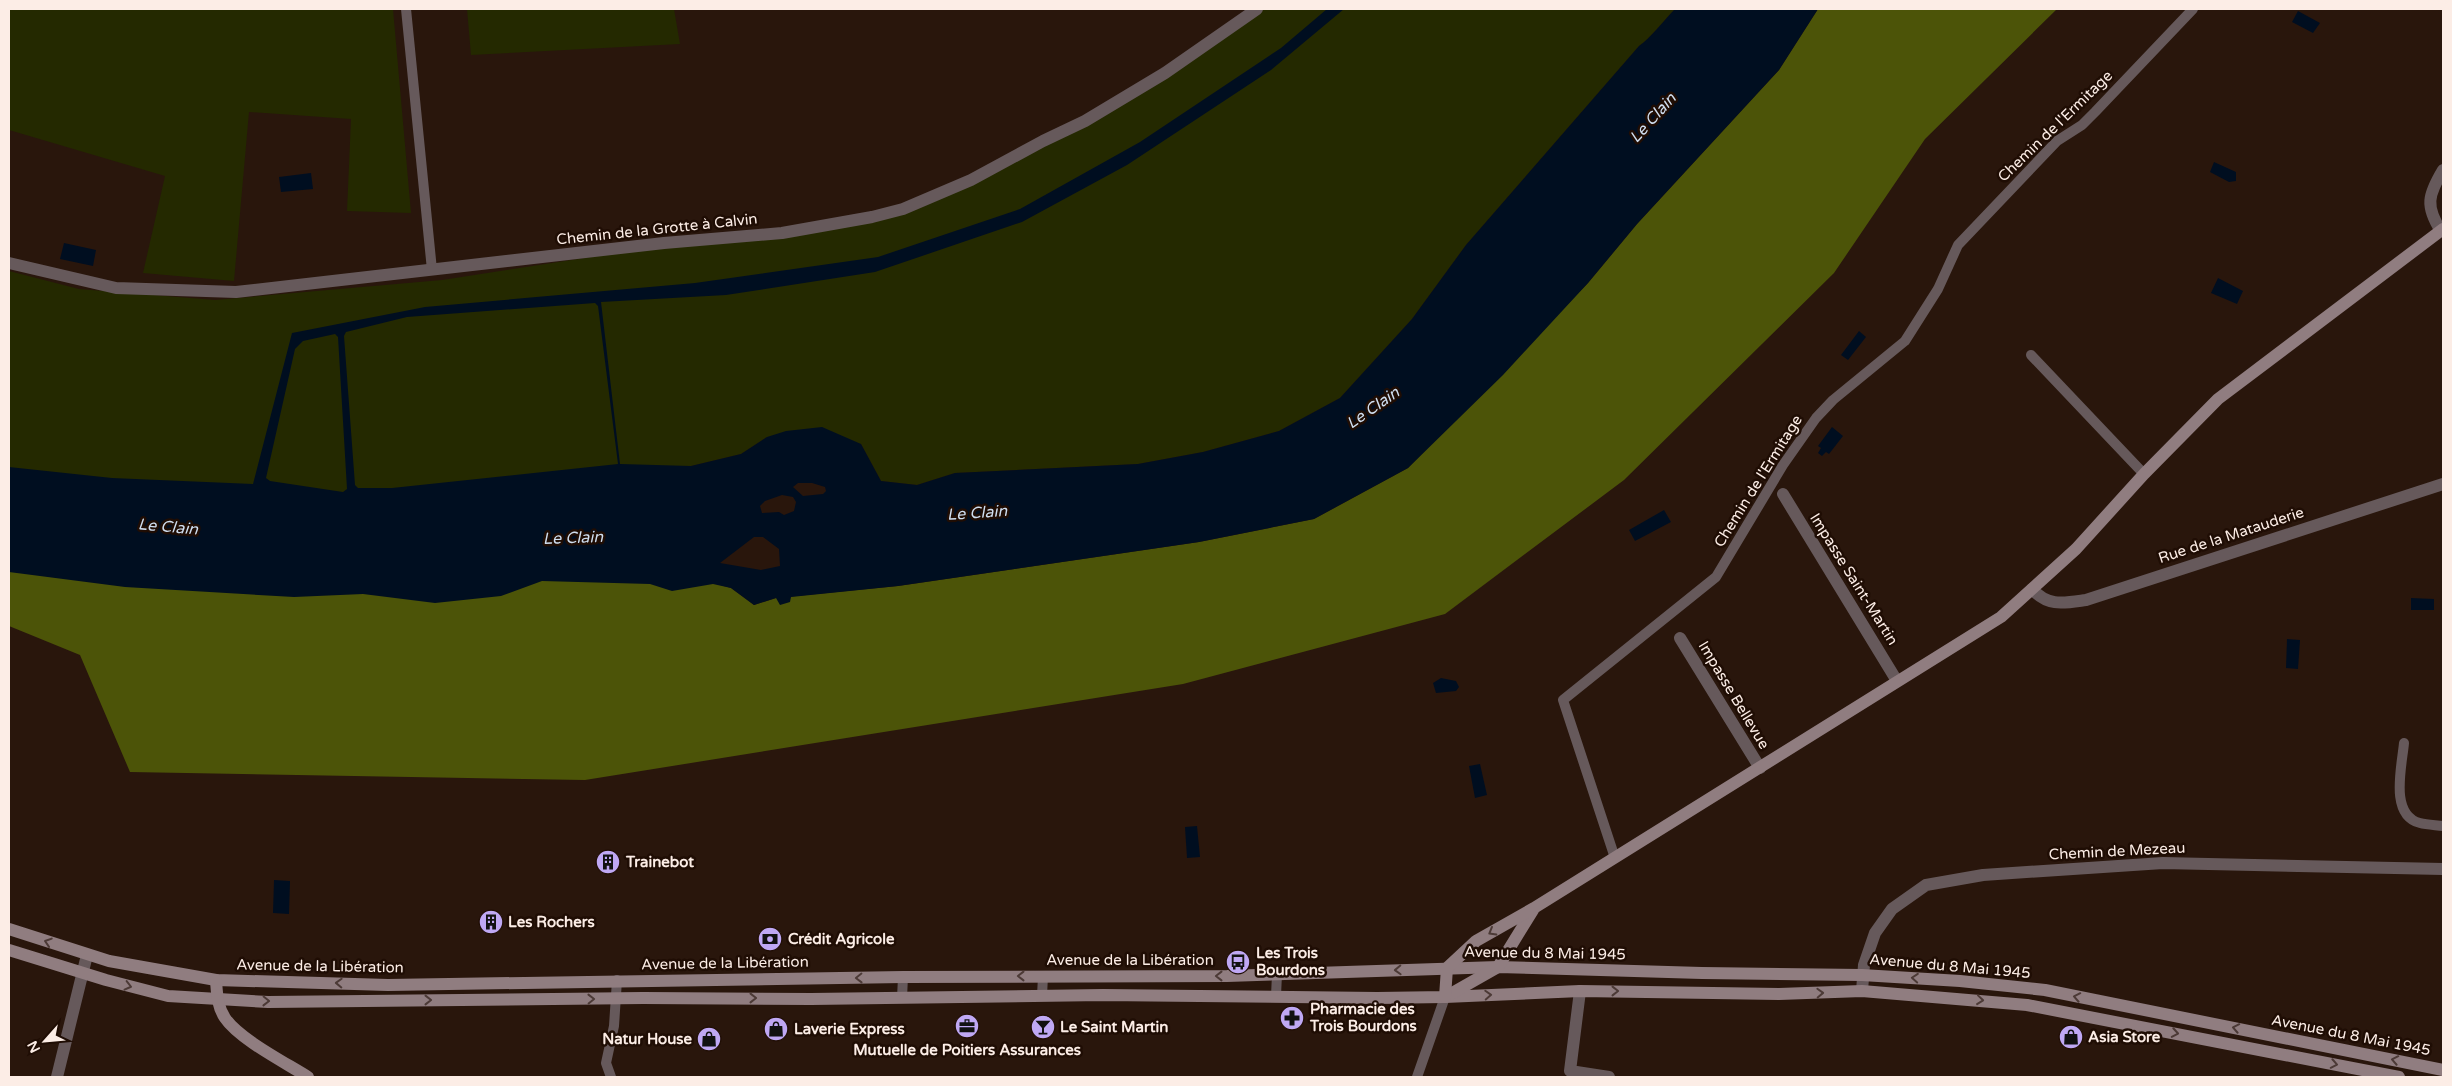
<svg xmlns="http://www.w3.org/2000/svg" width="2452" height="1086" font-family="'Varela Round',sans-serif">
	<style>
		.green { fill: #242900 }
		.forest { fill: #4c5408 }
		.water { fill: #000e20; fill-rule: evenodd }
		.lines { fill: none; stroke-linecap: round; stroke-linejoin: round }
		.lane { stroke: #66595b; stroke-width: 10 }
		.street { stroke: #66595b; stroke-width: 12 }
		.secondary { stroke: #907d80; stroke-width: 12 }
		.oneway { stroke: #4c3a36 }
		.labels { text-anchor: middle; dominant-baseline: central; stroke-width: 5; stroke-linejoin: round; paint-order: stroke }
		.street-label { font-size: 15px; fill: #fcede6; stroke: #1f0d04 }
		.poi-label { font-size: 15px; font-weight: bold; fill: #fcede6; stroke: #1f0d04; text-anchor: start }
		.water-label { font-size: 16px; font-style: italic; fill: #cfdef0; stroke: #1f0d04 }
	</style>
	<rect width="100%" height="100%" fill="#29160c"/>
	<g class="green">
		<path d="M9,9h384l18,204 -64,-2 4,-92 -102,-7 -15,169 -91,-8 22,-97 -156,-46z"/>
		<path d="M467,9h207l6,35 -209,11z"/>
		<path d="M1257,9h418c-11,11 -25,30 -36,37l-173,199 -54,74 -72,79 -61,33 -76,21 -65,12 -183,9 -38,12 -36,-4 -20,-37 -94,-7 -26,17 -50,12 -91,44 -591,-33v-206l70,18 136,11 227,-20 461,-71 182,-88z"/>
	</g>
	<path class="forest" d="M1818,9h239l-132,130 -91,134 -210,207 -179,134 -262,70 -598,96 -455,-8 -50,-117 -71,-29v-149l704,106 18,5 23,17 22,-7 122,-12 301,-44 115,-23 94,-51 180,-185 49,-59 142,-154z"/>
	<g class="water">
		<path d="M1327,9h17l-73,61 -144,95 -105,57 -147,50 -149,23 -125,7 19,162 71,2 50,-12 26,-17 19,-6 36,-4 39,17 20,37 36,4 38,-12 183,-9 65,-12 76,-21 61,-33 72,-79 54,-74 173,-199c11,-7 25,-26 36,-37h143l-39,61 -142,154 -49,59 -85,92 -95,93 -94,51 -115,23 -301,44 -107,11 -1,5 -10,3 -4,-7 -22,7 -23,-17 -18,-4 -41,7 -22,-7 -108,-3 -41,15 -66,7 -72,-9 -69,3 -169,-10 -116,-15v-105l103,11 141,6 39,-151 133,-26 270,-24 183,-26 142,-48 120,-67 141,-94zM595,303l3,3 20,158 -226,24h-34l-3,-3 -11,-149 2,-4 61,-15zM335,334l3,3 9,152 -4,3 -73,-11 -4,-3 29,-129 8,-8zM798,483h14l13,4 1,4 -3,3 -20,2 -10,-9zM782,495l11,2 3,5 -2,9 -10,4 -5,-3 -17,1 -2,-7 5,-5zM754,537h9l16,12 1,17 -19,4 -41,-7z"/>
		<path d="M2298,11l22,12 -7,10 -21,-11z"/>
		<path d="M2214,162l22,10v9l-7,1 -19,-10z"/>
		<path d="M311,173l2,16 -32,3 -2,-15z"/>
		<path d="M64,243l32,7 -3,16 -33,-7z"/>
		<path d="M2218,278l25,13 -6,13 -26,-11z"/>
		<path d="M1859,331l7,6 -18,23 -7,-5z"/>
		<path d="M1832,427l11,9 -14,18 -3,-2 -4,4 -4,-3 3,-5 -3,-2z"/>
		<path d="M1664,510l7,12 -36,19 -6,-11z"/>
		<path d="M2411,598l23,1v11h-23z"/>
		<path d="M2287,639l13,1 -2,29 -12,-1z"/>
		<path d="M1441,678l15,3 3,6 -3,4 -20,2 -3,-10z"/>
		<path d="M1480,764l7,31 -12,3 -6,-32z"/>
		<path d="M1197,826l3,31 -13,1 -2,-31z"/>
		<path d="M274,880l16,1 -1,33 -16,-1z"/>
	</g>
	<g class="lines">
		<g class="lane">
			<path d="M406,9l26,261"/>
			<path d="M2031,355l113,119"/>
			<path d="M2404,743c-2,23 -15,72 16,80 7,2 16,2 23,3"/>
			<path d="M1615,858l-52,-158 153,-123 67,-112 33,-47 17,-18 72,-59 33,-52 20,-44 99,-104 25,-16 13,-13 98,-103"/>
			<path d="M1042,996l1,-20"/>
			<path d="M1276,996l1,-22"/>
			<path d="M902,998l1,-21"/>
			<path d="M611,1077l-5,-14 8,-37 3,-46"/>
			<path d="M1417,1077l28,-80"/>
		</g>
		<g class="street">
			<path d="M2441,231c-16,-25 -13,-36 2,-61"/>
			<path d="M9,263l107,25 120,4 428,-49 118,-10 90,-16 31,-8 68,-29 72,-39 42,-20 80,-48 92,-64"/>
			<path d="M1783,494l114,187"/>
			<path d="M2032,589c16,18 32,14 54,11l357,-116"/>
			<path d="M1680,638l80,130"/>
			<path d="M1580,991l-10,80 39,6"/>
			<path d="M1862,991l2,-26 11,-32 17,-24 34,-24 57,-10 180,-12 280,6"/>
			<path d="M57,1077l30,-122"/>
		</g>
		<g class="secondary">
			<path d="M9,929l100,32 107,19 172,5 515,-8 324,-1 271,-9 204,6 160,2 98,6 85,9 398,80"/>
			<path d="M9,950l97,30 62,16 100,6 375,-4 168,1 292,-4 274,3 68,-1 135,-6 199,3 83,-3 165,14 372,72"/>
			<path d="M216,980c1,13 1,26 9,38 14,21 61,45 83,59"/>
			<path d="M1447,996l51,-29 35,-57"/>
			<path d="M1445,997l2,-29 29,-27 58,-33 467,-291 75,-68 68,-75 74,-75 225,-170"/>
		</g>
	</g>
	<defs><path id="oneway-chevron" d="M-2-3.5L2.5 0L-2 3.5" fill="none" stroke-width="1.6" stroke-linecap="round" stroke-linejoin="round" transform="scale(1.25)"/></defs>
	<g class="oneway">
		<use href="#oneway-chevron" transform="translate(1492 932) rotate(150)"/>
		<use href="#oneway-chevron" transform="translate(48 942) rotate(-162)"/>
		<use href="#oneway-chevron" transform="translate(1398 970) rotate(178)"/>
		<use href="#oneway-chevron" transform="translate(1021 976) rotate(180)"/>
		<use href="#oneway-chevron" transform="translate(1219 976) rotate(180)"/>
		<use href="#oneway-chevron" transform="translate(859 978) rotate(179)"/>
		<use href="#oneway-chevron" transform="translate(1915 978) rotate(-176)"/>
		<use href="#oneway-chevron" transform="translate(339 983) rotate(-178)"/>
		<use href="#oneway-chevron" transform="translate(128 986) rotate(14)"/>
		<use href="#oneway-chevron" transform="translate(1615 991)"/>
		<use href="#oneway-chevron" transform="translate(1820 993) rotate(-2)"/>
		<use href="#oneway-chevron" transform="translate(1488 995) rotate(-3)"/>
		<use href="#oneway-chevron" transform="translate(2077 997) rotate(-169)"/>
		<use href="#oneway-chevron" transform="translate(753 998)"/>
		<use href="#oneway-chevron" transform="translate(591 999) rotate(-1)"/>
		<use href="#oneway-chevron" transform="translate(428 1000)"/>
		<use href="#oneway-chevron" transform="translate(1980 1000) rotate(6)"/>
		<use href="#oneway-chevron" transform="translate(266 1001) rotate(1)"/>
		<use href="#oneway-chevron" transform="translate(2236 1028) rotate(-169)"/>
		<use href="#oneway-chevron" transform="translate(2175 1033) rotate(10)"/>
		<use href="#oneway-chevron" transform="translate(2395 1060) rotate(-169)"/>
		<use href="#oneway-chevron" transform="translate(2334 1064) rotate(11)"/>
	</g>
	<defs>
		<g id="building-disc" transform="scale(1.25)"><circle r="9.5" fill="#bfa8f4" stroke="#1f0d04"/><path d="M-4-6H4V6H1V3H-1V6H-4ZM-2.5-4.3h1.7v1.8h-1.7ZM.8-4.3h1.7v1.8H.8ZM-2.5-1h1.7V.8h-1.7ZM.8-1h1.7V.8H.8Z" fill="#111"/></g>
		<g id="bank-disc" transform="scale(1.25)"><circle r="9.5" fill="#bfa8f4" stroke="#1f0d04"/><path d="M-6-4H6V4H-6ZM0-2.3a2.3 2.3 0 1 0 0 4.6a2.3 2.3 0 1 0 0-4.6Z" fill="#111"/></g>
		<g id="bus-disc" transform="scale(1.25)"><circle r="9.5" fill="#bfa8f4" stroke="#1f0d04"/><path d="M-5-6H5V4H4V6H2V4H-2V6H-4V4H-5ZM-3.5-4V0h7V-4ZM-3.5 1.2v1.5H-2V1.2ZM2 1.2v1.5H3.5V1.2Z" fill="#111"/></g>
		<g id="pharmacy-disc" transform="scale(1.25)"><circle r="9.5" fill="#bfa8f4" stroke="#1f0d04"/><path d="M-2-6h4v4h4v4h-4v4h-4v-4h-4v-4h4Z" fill="#111"/></g>
		<g id="office-disc" transform="scale(1.25)"><circle r="9.5" fill="#bfa8f4" stroke="#1f0d04"/><path d="M-6-3h4V-5.5h4V-3h4V5H-6ZM-1-4.5V-3h2v-1.5ZM-6 0V1H6V0Z" fill="#111"/></g>
		<g id="bar-disc" transform="scale(1.25)"><circle r="9.5" fill="#bfa8f4" stroke="#1f0d04"/><path d="M-6-5H6L.8 .8V4.5H3.5V6h-7V4.5H-.8V.8Z" fill="#111"/></g>
		<g id="shop-disc" transform="scale(1.25)"><circle r="9.5" fill="#bfa8f4" stroke="#1f0d04"/><path d="M-5-2.5h2.3a2.7 3.5 0 0 1 5.4 0H5L5.5 6h-11ZM-1.5-2.5h3a1.5 2.3 0 0 0-3 0Z" fill="#111"/></g>
	</defs>
	<g fill-rule="evenodd">
		<use href="#building-disc" x="608" y="862"/>
		<use href="#building-disc" x="491" y="922"/>
		<use href="#bank-disc" x="770" y="939"/>
		<use href="#bus-disc" x="1238" y="962"/>
		<use href="#pharmacy-disc" x="1292" y="1018"/>
		<use href="#office-disc" x="967" y="1026"/>
		<use href="#bar-disc" x="1043" y="1027"/>
		<use href="#shop-disc" x="776" y="1029"/>
		<use href="#shop-disc" x="2071" y="1037"/>
		<use href="#shop-disc" x="709" y="1039"/>
	</g>
	<g class="labels">
		<g class="street-label">
			<text transform="translate(2055 126) rotate(-44)">Chemin de l'Ermitage</text>
			<text transform="translate(657 229) rotate(-6)">Chemin de la Grotte à Calvin</text>
			<text transform="translate(1758 481) rotate(-58)">Chemin de l'Ermitage</text>
			<text transform="translate(2231 535) rotate(-18)">Rue de la Matauderie</text>
			<text transform="translate(1854 579) rotate(58)">Impasse Saint-Martin</text>
			<text transform="translate(1734 695) rotate(59)">Impasse Bellevue</text>
			<text transform="translate(2117 851) rotate(-3)">Chemin de Mezeau</text>
			<text transform="translate(1545 953) rotate(1)">Avenue du 8 Mai 1945</text>
			<text x="1130" y="960">Avenue de la Libération</text>
			<text transform="translate(725 963) rotate(-1)">Avenue de la Libération</text>
			<text transform="translate(320 966) rotate(1)">Avenue de la Libération</text>
			<text transform="translate(1950 966) rotate(5)">Avenue du 8 Mai 1945</text>
			<text transform="translate(2351 1035) rotate(11)">Avenue du 8 Mai 1945</text>
		</g>
		<g class="poi-label">
			<text x="626" y="862">Trainebot</text>
			<text x="508" y="922">Les Rochers</text>
			<text x="788" y="939">Crédit Agricole</text>
			<text x="1256" y="953">Les Trois<tspan x="1256" dy="17">Bourdons</tspan></text>
			<text x="1310" y="1009">Pharmacie des<tspan x="1310" dy="17">Trois Bourdons</tspan></text>
			<text x="1060" y="1027">Le Saint Martin</text>
			<text x="794" y="1029">Laverie Express</text>
			<text x="2088" y="1037">Asia Store</text>
			<text x="692" y="1039" text-anchor="end">Natur House</text>
			<text x="967" y="1050" text-anchor="middle">Mutuelle de Poitiers Assurances</text>
		</g>
		<g class="water-label">
			<text transform="translate(1653 118) rotate(-48)">Le Clain</text>
			<text transform="translate(1373 408) rotate(-35)">Le Clain</text>
			<text transform="translate(977 513) rotate(-4)">Le Clain</text>
			<text transform="translate(168 527) rotate(5)">Le Clain</text>
			<text transform="translate(573 538) rotate(-2)">Le Clain</text>
		</g>
	</g>
	<rect width="2452" height="1086" fill="none" stroke="#fcede6" stroke-width="20"/>
	<g transform="translate(45 1041) rotate(243)" stroke="#1f0d04" stroke-width="4" paint-order="stroke">
	<path d="M0-4L9 19L0 12L-9 19Z" fill="#fcede6"/>
	<text y="-8" font-size="14" font-weight="bold" text-anchor="middle" fill="#fcede6">N</text>
	</g>
</svg>
